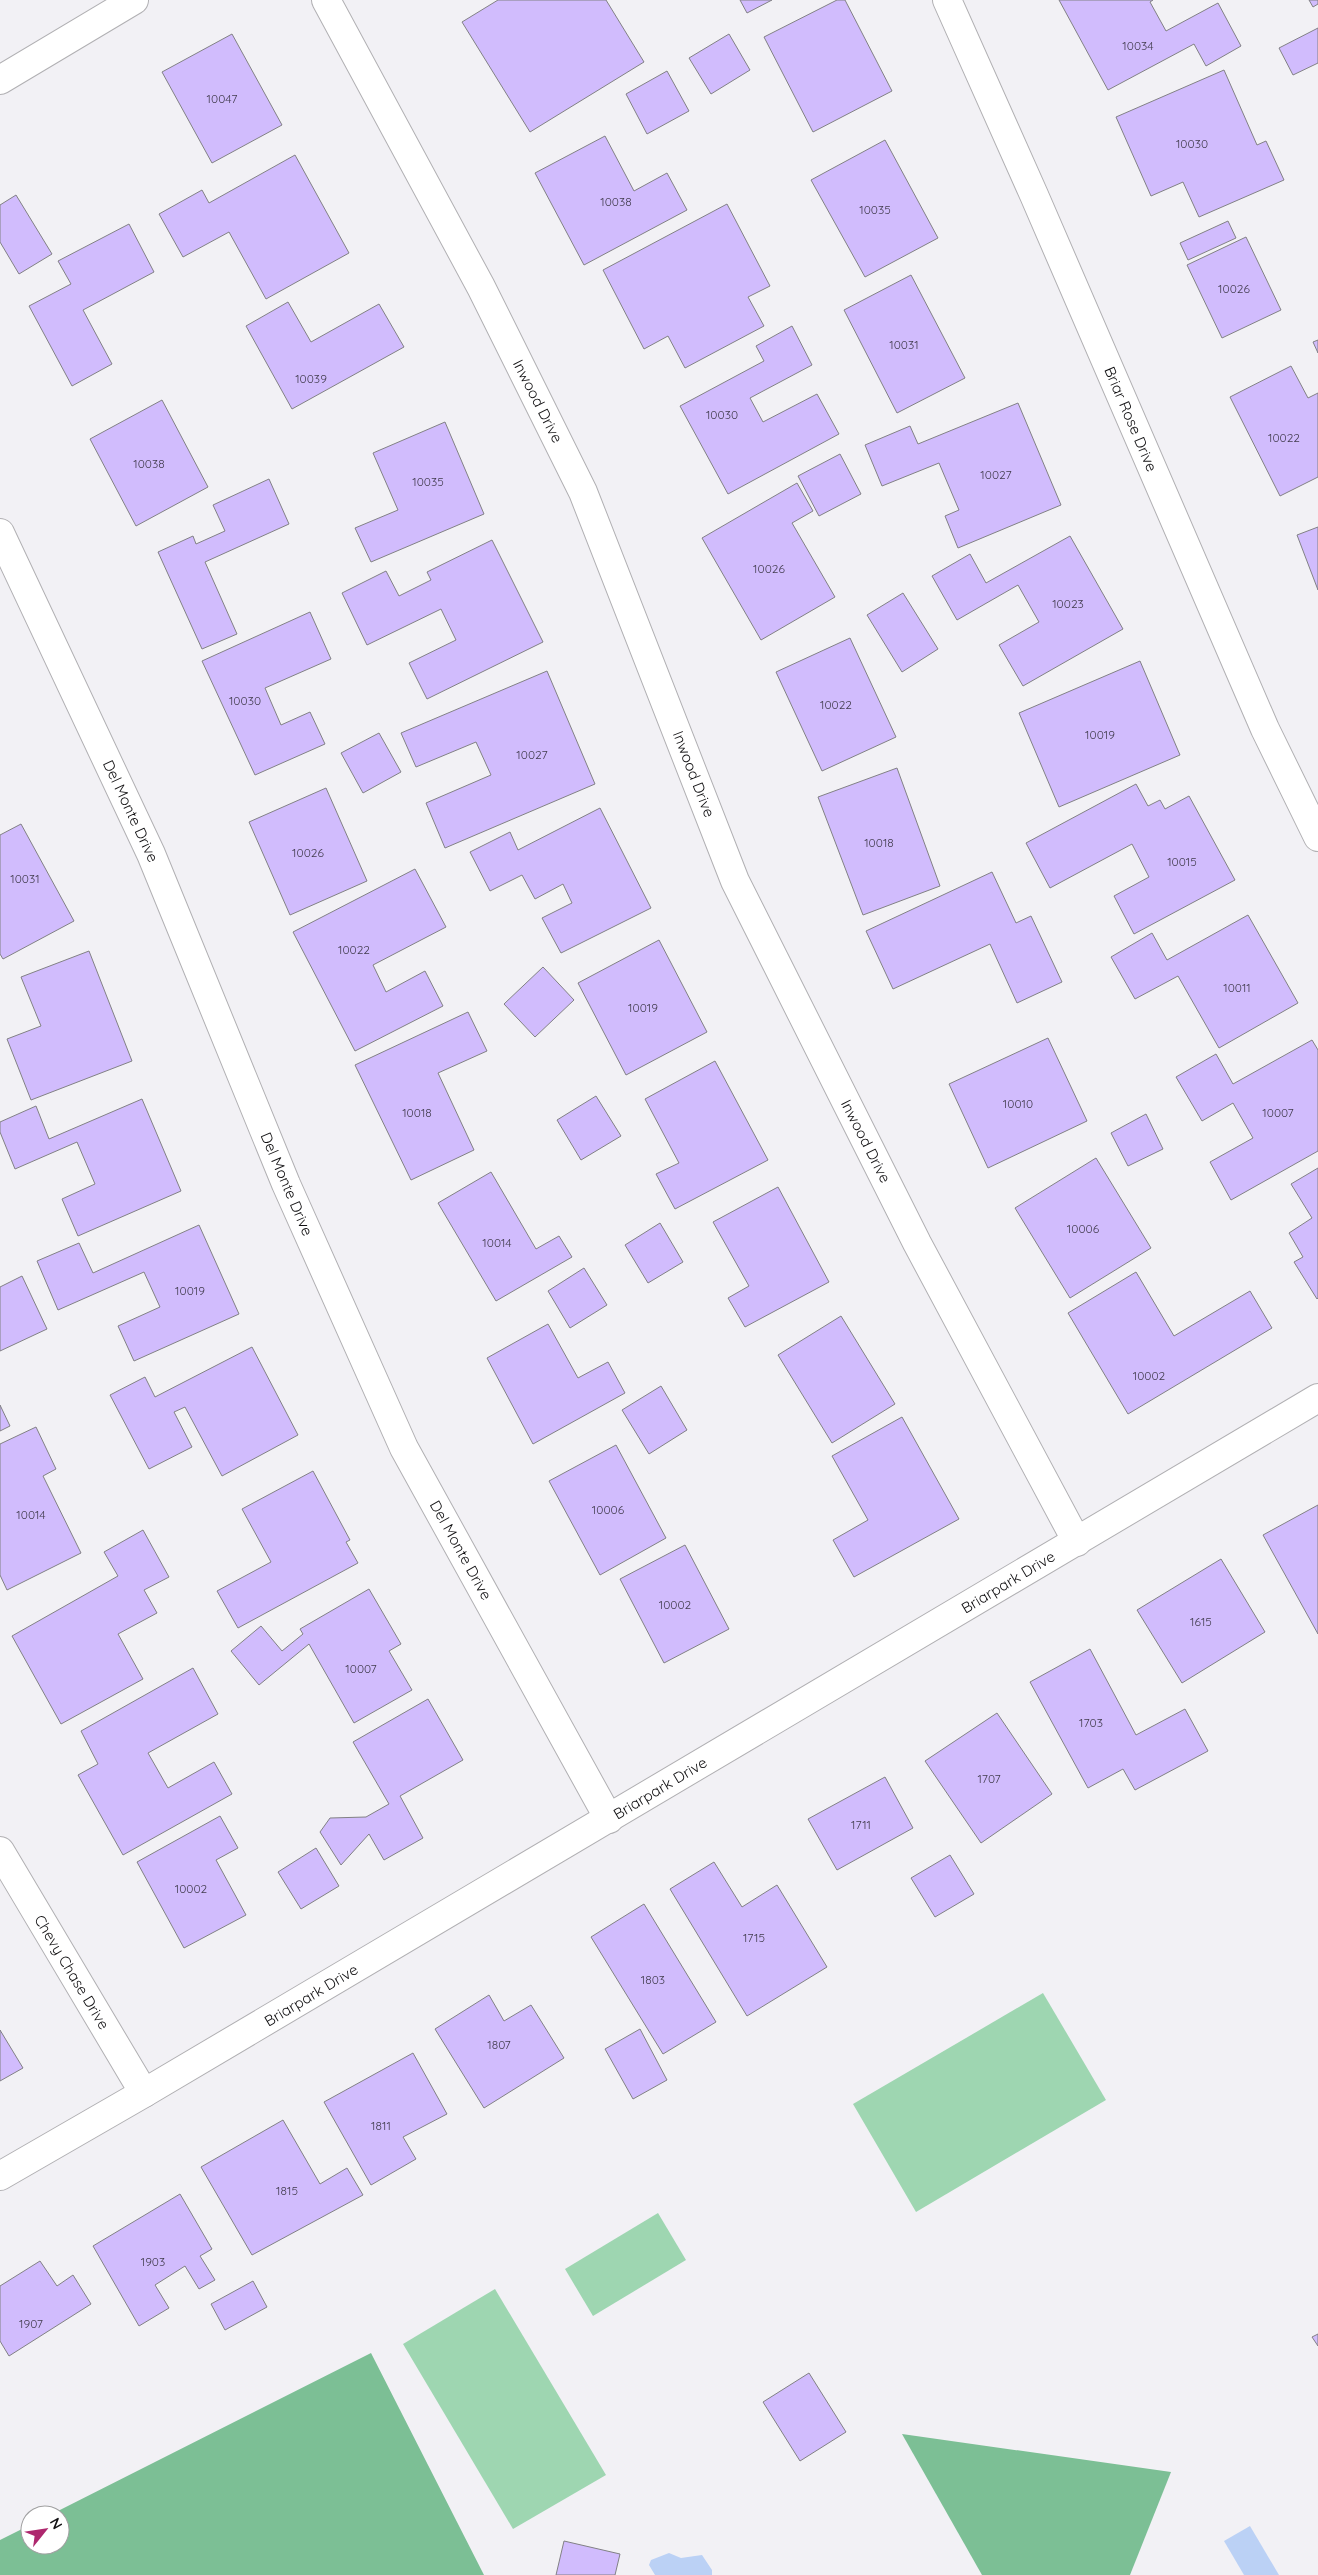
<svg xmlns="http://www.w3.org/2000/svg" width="1318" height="2575" font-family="Quicksand,sans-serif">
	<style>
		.green { fill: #9ed6b1 }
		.forest { fill: #7cbf95 }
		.water { fill: #bbd1f5 }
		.building { fill: #d1bcfd; stroke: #828185 }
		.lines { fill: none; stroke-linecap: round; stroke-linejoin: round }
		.minor-casing { stroke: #b1b0b3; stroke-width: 30 }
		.minor { stroke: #fff; stroke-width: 28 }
		.labels { text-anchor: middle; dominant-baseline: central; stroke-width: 4; stroke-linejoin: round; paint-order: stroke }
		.number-label { font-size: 12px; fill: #423c4e }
		.street-label { font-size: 15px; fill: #121113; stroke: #fff }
	</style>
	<rect width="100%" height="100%" fill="#f2f1f5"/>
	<g class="green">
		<path d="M1043,1993l63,107 -190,112 -63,-108z"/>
		<path d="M658,2213l28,47 -93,56 -28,-47z"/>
		<path d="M495,2289l111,186 -93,54 -110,-185z"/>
	</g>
	<g class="forest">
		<path d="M371,2353l113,222h-484v-35l30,-15v20h30v-30h-10z"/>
		<path d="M902,2434l269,38 -41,103h-148z"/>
	</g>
	<g class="water">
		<path d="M1250,2526l29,49h-35l-20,-34z"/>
		<path d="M669,2553l12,5 21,-3 10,15v5h-57l-6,-10 2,-5z"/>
	</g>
	<g class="building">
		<path d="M498,0h108l38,62 -114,70 -68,-110z"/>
		<path d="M740,0h32l-25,13z"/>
		<path d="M837,0h8l47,91 -79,41 -49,-95z"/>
		<path d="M1059,0h94l-3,2 16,29 52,-28 23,43 -35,20 -12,-22 -86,46z"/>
		<path d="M1309,0h9v4l-5,3z"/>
		<path d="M1318,28v35l-25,12 -14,-27z"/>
		<path d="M232,34l50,91 -70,38 -50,-91z"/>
		<path d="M729,34l21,36 -39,24 -22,-36z"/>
		<path d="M1224,70l33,75 9,-4 18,39 -85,37 -16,-35 -32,14 -35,-79z"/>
		<path d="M667,71l22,40 -42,23 -21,-40z"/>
		<path d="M605,136l29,55 33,-18 20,37 -103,55 -49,-92z"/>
		<path d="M885,140l53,98 -73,39 -54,-97z"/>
		<path d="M295,155l54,98 -83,46 -37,-67 -46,25 -24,-43 43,-24 7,13z"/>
		<path d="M16,195l36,59 -33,20 -19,-32v-37z"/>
		<path d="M727,204l43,82 -22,11 16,29 -79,42 -17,-32 -24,13 -41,-79z"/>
		<path d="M1228,221l8,17 -48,22 -8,-17z"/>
		<path d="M129,224l25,48 -71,38 29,54 -40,22 -43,-80 42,-22 -13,-23z"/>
		<path d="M1246,237l35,73 -59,28 -35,-73z"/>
		<path d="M911,275l54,103 -68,35 -53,-103z"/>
		<path d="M288,302l23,40 68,-38 25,43 -112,62 -46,-83z"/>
		<path d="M792,326l20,39 -62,33 13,24 54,-28 22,40 -111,60 -48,-88 84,-45 -8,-15z"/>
		<path d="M1318,340v13l-5,-11z"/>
		<path d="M1291,366l17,32 10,-5v84l-38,19 -50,-99z"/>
		<path d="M162,400l46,87 -72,39 -46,-87z"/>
		<path d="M1018,403l43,102 -103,43 -13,-32 14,-6 -20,-47 -57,23 -17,-41 45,-19 8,18z"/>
		<path d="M445,422l39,92 -113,48 -16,-34 43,-18 -25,-57z"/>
		<path d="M840,454l21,40 -42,22 -21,-40z"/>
		<path d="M269,479l20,45 -84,38 32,72 -35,15 -44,-97 35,-16 3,8 29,-13 -12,-26z"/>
		<path d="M797,483l16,28 -21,12 43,74 -74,43 -59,-102z"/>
		<path d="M1318,527v63l-21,-55z"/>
		<path d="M1070,536l53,93 -100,57 -24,-41 40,-23 -21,-37 -61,35 -25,-44 38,-22 16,29z"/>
		<path d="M492,540l51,102 -116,57 -18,-36 47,-23 -15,-31 -74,36 -25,-52 44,-22 13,25 32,-16 -4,-8z"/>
		<path d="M903,593l35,56 -36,23 -35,-57z"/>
		<path d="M310,612l21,47 -66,29 16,37 29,-13 15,32 -70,31 -53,-114z"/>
		<path d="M850,638l46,99 -74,34 -46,-99z"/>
		<path d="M1140,661l40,94 -121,52 -40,-94z"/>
		<path d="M547,671l48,113 -150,64 -19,-45 65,-28 -15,-33 -60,25 -15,-34z"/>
		<path d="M379,733l22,39 -38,21 -22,-40z"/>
		<path d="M897,768l43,118 -77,29 -45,-118z"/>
		<path d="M1136,784l12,22 12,-6 5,9 24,-13 46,84 -101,54 -20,-38 35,-19 -17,-33 -82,44 -24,-45z"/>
		<path d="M326,788l41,93 -77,34 -41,-93z"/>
		<path d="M600,808l51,100 -90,45 -19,-35 30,-15 -9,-19 -28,15 -13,-24 -32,16 -20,-39 40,-20 8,18z"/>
		<path d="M21,824l53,97 -71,38 -3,-5v-119z"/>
		<path d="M415,869l31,58 -73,38 13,27 39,-21 18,35 -88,45 -62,-119z"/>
		<path d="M992,872l24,51 15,-7 31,66 -45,21 -27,-59 -97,45 -27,-58z"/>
		<path d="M1248,915l50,88 -79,45 -41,-72 -43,23 -24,-42 41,-24 15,27z"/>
		<path d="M659,940l48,92 -81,43 -48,-92z"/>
		<path d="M89,951l43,110 -101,39 -24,-61 34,-13 -20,-49z"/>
		<path d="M543,967l31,33 -39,37 -31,-33z"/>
		<path d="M468,1012l19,39 -49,22 36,77 -63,30 -56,-115z"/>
		<path d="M1048,1038l39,83 -99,47 -39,-84z"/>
		<path d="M1312,1040l6,10v101l-87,49 -21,-38 43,-24 -20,-35 -31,18 -26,-44 40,-23 17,30z"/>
		<path d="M715,1061l53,99 -93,49 -19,-35 23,-11 -34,-64z"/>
		<path d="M596,1096l25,40 -40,24 -24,-40z"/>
		<path d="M142,1099l39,92 -103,45 -16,-37 33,-15 -18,-42 -62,27 -15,-37v-10l36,-16 13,33z"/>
		<path d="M1146,1114l17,35 -35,17 -17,-33z"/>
		<path d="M1096,1158l55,90 -81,50 -55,-90z"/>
		<path d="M1318,1168v130l-1,1 -23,-37 9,-5 -14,-24 23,-15 -21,-34z"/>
		<path d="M491,1172l45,77 23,-13 13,21 -76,44 -58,-98z"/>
		<path d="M778,1187l51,95 -84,45 -17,-29 21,-12 -36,-64z"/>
		<path d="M660,1223l23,39 -35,21 -23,-38z"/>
		<path d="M199,1225l40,89 -105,47 -16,-35 42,-19 -16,-35 -86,38 -21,-49 42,-18 14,30z"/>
		<path d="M584,1268l23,37 -37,23 -22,-37z"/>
		<path d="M1136,1272l38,64 76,-45 22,37 -144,86 -60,-101z"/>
		<path d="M22,1276l25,53 -47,22v-64z"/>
		<path d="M841,1316l54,88 -63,39 -54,-88z"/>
		<path d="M548,1324l30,54 30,-16 17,31 -92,51 -46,-86z"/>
		<path d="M252,1347l46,88 -76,41 -37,-69 -11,5 18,35 -43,22 -39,-74 35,-18 10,20z"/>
		<path d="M661,1386l26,44 -38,24 -27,-44z"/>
		<path d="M0,1405l10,21 -10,5z"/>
		<path d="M902,1417l57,102 -105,58 -21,-37 35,-20 -36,-64z"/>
		<path d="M36,1427l20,42 -13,7 38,77 -74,37 -7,-15v-131z"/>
		<path d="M616,1445l50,93 -66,37 -51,-94z"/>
		<path d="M313,1471l37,69 -4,2 12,21 -120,65 -21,-37 54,-29 -29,-53z"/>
		<path d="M1318,1505v129l-55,-99z"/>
		<path d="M143,1530l26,47 -25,13 13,23 -39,21 25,45 -82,45 -49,-88 106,-60 -14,-24z"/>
		<path d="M685,1545l44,84 -65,34 -44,-84z"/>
		<path d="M1221,1559l44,73 -83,51 -45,-73z"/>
		<path d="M369,1589l32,55 -12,7 23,39 -58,33 -45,-79 -50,41 -28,-34 30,-25 21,25 21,-17 -3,-5z"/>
		<path d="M1090,1649l46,86 49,-26 23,42 -73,39 -12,-21 -35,19 -58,-106z"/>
		<path d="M193,1668l25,46 -70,39 20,35 46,-26 18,32 -109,61 -45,-80 20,-11 -17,-33z"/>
		<path d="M428,1699l35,61 -63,36 23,42 -39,22 -15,-26 -28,31 -21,-33 10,-14 36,-1 23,-13 -36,-62z"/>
		<path d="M997,1713l55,81 -71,49 -56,-82z"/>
		<path d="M885,1777l28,51 -76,42 -29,-51z"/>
		<path d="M220,1816l18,32 -22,12 30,55 -62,33 -47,-86z"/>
		<path d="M316,1848l23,38 -38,23 -23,-37z"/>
		<path d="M950,1855l24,39 -39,23 -24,-39z"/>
		<path d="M714,1862l28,45 35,-22 50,82 -80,49 -77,-127z"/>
		<path d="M644,1904l72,118 -53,32 -72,-117z"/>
		<path d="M489,1995l15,26 27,-16 33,53 -80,50 -49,-79z"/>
		<path d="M640,2029l27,51 -34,19 -28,-50z"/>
		<path d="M0,2030l23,38 -23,13z"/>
		<path d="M413,2053l34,61 -44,23 13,22 -45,26 -47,-83z"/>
		<path d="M283,2120l37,64 27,-16 16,27 -111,60 -51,-88z"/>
		<path d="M180,2194l32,55 -12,7 15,24 -16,9 -14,-23 -30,19 14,23 -30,18 -46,-80z"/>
		<path d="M40,2261l17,25 16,-11 18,29 -82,52 -9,-15v-55z"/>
		<path d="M253,2281l14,26 -42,23 -14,-26z"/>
		<path d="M1318,2334v12l-6,-9z"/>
		<path d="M809,2373l37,59 -46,29 -37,-59z"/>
		<path d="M564,2541l56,13 -5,21h-59z"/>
	</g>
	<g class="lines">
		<g class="minor-casing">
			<g id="minor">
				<path d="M326,0l155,287 102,205 152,389 182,362 160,299"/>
				<path d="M947,0l87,195 231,534 53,108"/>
				<path d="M0,80l134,-80"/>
				<path d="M0,533l151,321 135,330 118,264 205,371"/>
				<path d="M0,1851l144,242"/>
				<path d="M0,2176l144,-83 1174,-695"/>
			</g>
		</g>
		<use href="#minor" class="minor"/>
	</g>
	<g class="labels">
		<g class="number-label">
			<text x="1138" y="45">10034</text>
			<text x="222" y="98">10047</text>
			<text x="1192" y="143">10030</text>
			<text x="616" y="201">10038</text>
			<text x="875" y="209">10035</text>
			<text x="1234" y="288">10026</text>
			<text x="904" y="344">10031</text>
			<text x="311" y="378">10039</text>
			<text x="722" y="414">10030</text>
			<text x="1284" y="437">10022</text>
			<text x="149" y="463">10038</text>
			<text x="996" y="474">10027</text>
			<text x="428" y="481">10035</text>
			<text x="769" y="568">10026</text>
			<text x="1068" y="603">10023</text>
			<text x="245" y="700">10030</text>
			<text x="836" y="704">10022</text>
			<text x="1100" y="734">10019</text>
			<text x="532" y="754">10027</text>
			<text x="879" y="842">10018</text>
			<text x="308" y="852">10026</text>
			<text x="1182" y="861">10015</text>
			<text x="25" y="878">10031</text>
			<text x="354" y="949">10022</text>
			<text x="1237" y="987">10011</text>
			<text x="643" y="1007">10019</text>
			<text x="1018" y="1103">10010</text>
			<text x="417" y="1112">10018</text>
			<text x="1278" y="1112">10007</text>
			<text x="1083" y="1228">10006</text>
			<text x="497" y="1242">10014</text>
			<text x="190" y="1290">10019</text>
			<text x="1149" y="1375">10002</text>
			<text x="608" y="1509">10006</text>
			<text x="31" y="1514">10014</text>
			<text x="675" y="1604">10002</text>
			<text x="1201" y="1621">1615</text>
			<text x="361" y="1668">10007</text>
			<text x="1091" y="1722">1703</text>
			<text x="989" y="1778">1707</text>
			<text x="861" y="1824">1711</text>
			<text x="191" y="1888">10002</text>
			<text x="754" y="1937">1715</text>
			<text x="653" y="1979">1803</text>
			<text x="499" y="2044">1807</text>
			<text x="381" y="2125">1811</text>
			<text x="287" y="2190">1815</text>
			<text x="153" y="2261">1903</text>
			<text x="31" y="2323">1907</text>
		</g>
		<g class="street-label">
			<text transform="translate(538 401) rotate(63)">Inwood Drive</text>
			<text transform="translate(1131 419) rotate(67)">Briar Rose Drive</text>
			<text transform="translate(694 774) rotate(69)">Inwood Drive</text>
			<text transform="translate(131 811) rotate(65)">Del Monte Drive</text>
			<text transform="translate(866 1141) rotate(63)">Inwood Drive</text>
			<text transform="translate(287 1184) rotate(67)">Del Monte Drive</text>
			<text transform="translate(461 1550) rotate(61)">Del Monte Drive</text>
			<text transform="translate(1008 1582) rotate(-31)">Briarpark Drive</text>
			<text transform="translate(660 1788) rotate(-31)">Briarpark Drive</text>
			<text transform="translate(72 1972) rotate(59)">Chevy Chase Drive</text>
			<text transform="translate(311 1995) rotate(-31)">Briarpark Drive</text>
		</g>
	</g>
	<g transform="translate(45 2530) rotate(60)"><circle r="24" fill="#ffffff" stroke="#a0a0a1"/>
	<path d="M0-4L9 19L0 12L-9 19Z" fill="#ae286e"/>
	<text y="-8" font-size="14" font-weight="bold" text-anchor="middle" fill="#121113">N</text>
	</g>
</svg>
